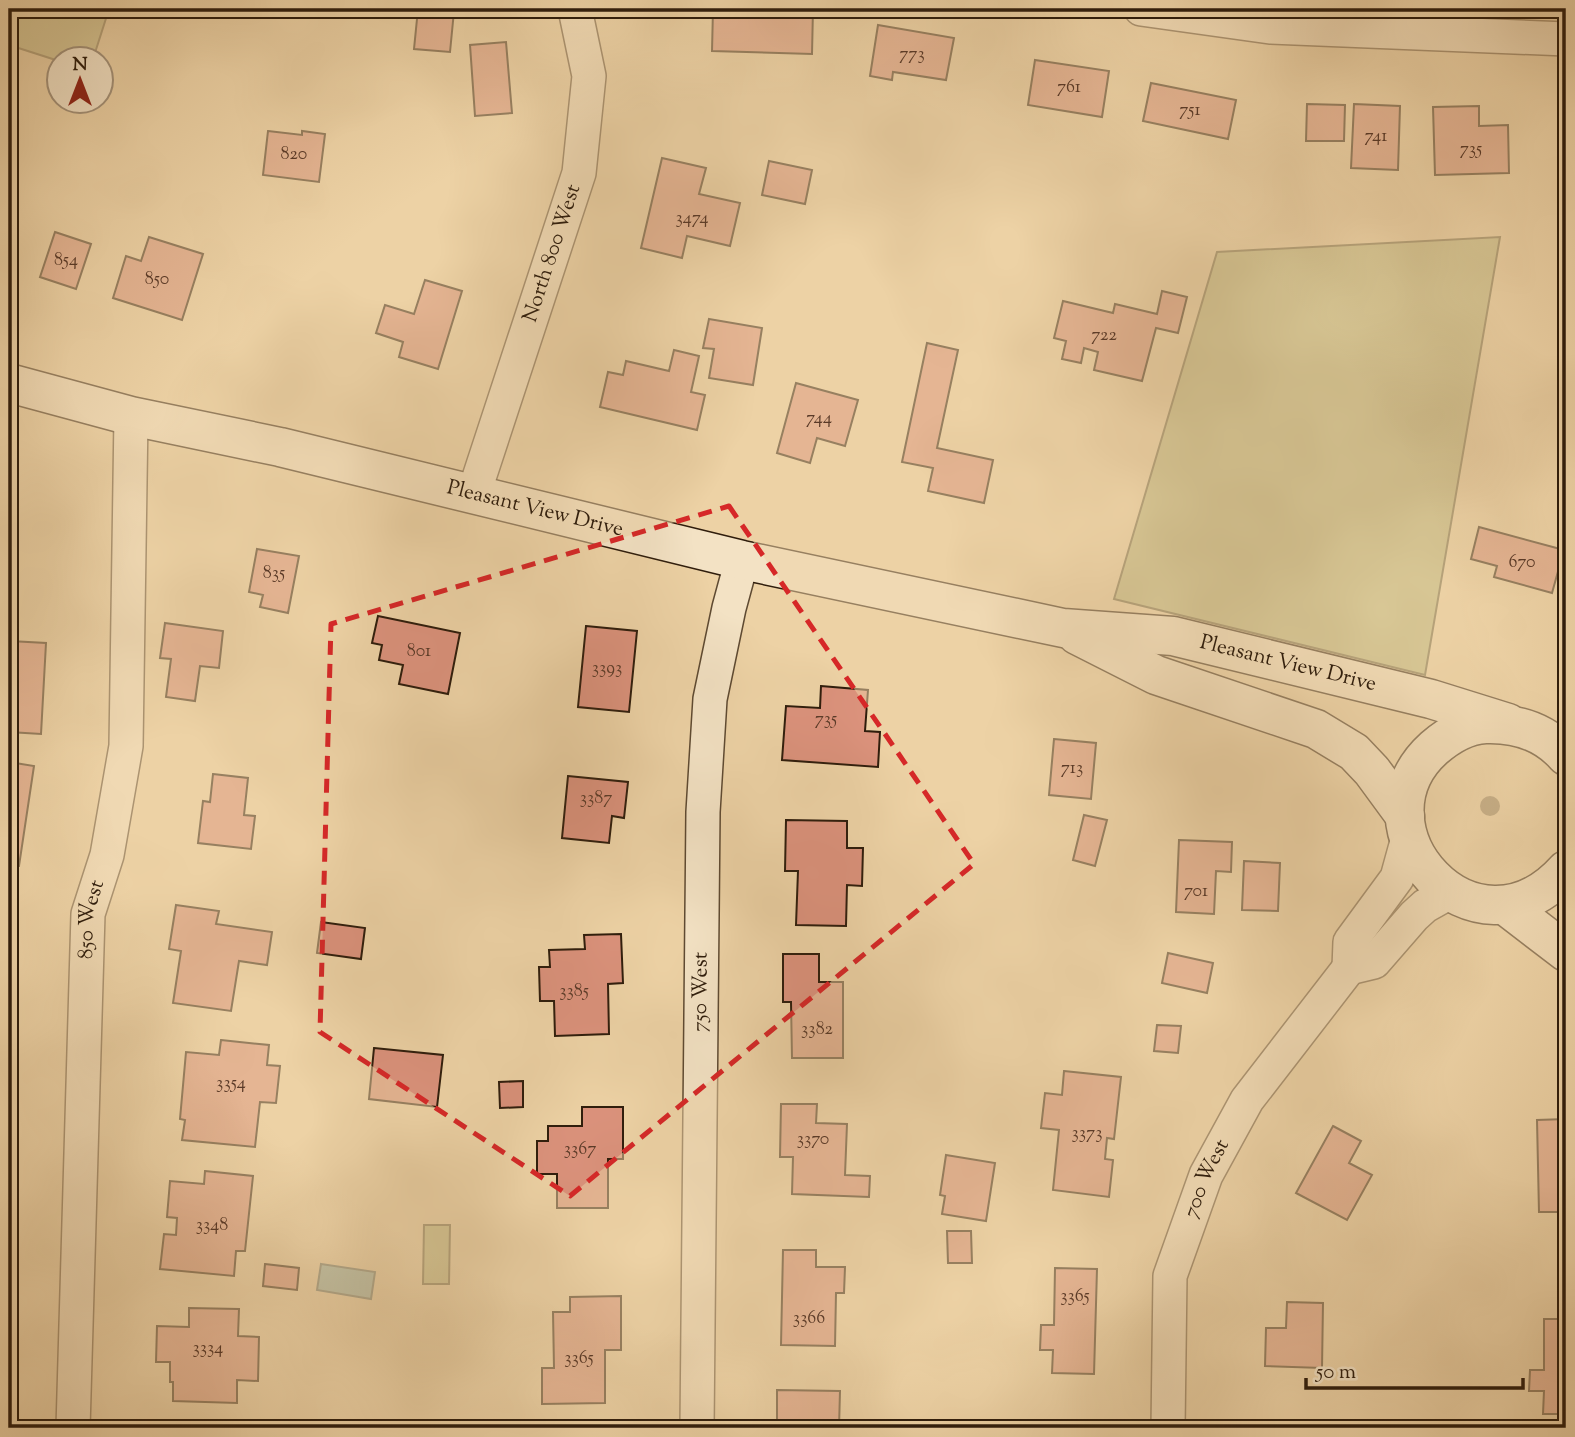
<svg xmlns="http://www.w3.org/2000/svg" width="1575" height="1437" font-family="'Sorts Mill Goudy',serif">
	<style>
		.green { fill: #beba82; stroke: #766c47; stroke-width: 2 }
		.water { fill: #99b7a9; stroke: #6f796a; stroke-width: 2 }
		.building { fill: #db927c; stroke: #2f1d0c; stroke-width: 2 }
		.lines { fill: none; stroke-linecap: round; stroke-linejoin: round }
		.street-casing { stroke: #5e4a32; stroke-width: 36 }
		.secondary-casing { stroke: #2f1d0c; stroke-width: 41 }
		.street { stroke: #f3e2c4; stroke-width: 33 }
		.secondary { stroke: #f3e2c4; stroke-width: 38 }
		.tree { fill: #9c8864 }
		.marked { fill: none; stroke: #d62828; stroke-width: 5; stroke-dasharray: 14 9; stroke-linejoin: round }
		.labels { text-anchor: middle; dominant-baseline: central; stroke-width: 5; stroke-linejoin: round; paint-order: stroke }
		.number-label { font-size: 18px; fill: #5a3a28 }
		.street-label { font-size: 21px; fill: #2f1d0c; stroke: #f3e2c4 }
	</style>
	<rect width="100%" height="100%" fill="#edd2a5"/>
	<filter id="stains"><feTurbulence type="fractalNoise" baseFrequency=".00286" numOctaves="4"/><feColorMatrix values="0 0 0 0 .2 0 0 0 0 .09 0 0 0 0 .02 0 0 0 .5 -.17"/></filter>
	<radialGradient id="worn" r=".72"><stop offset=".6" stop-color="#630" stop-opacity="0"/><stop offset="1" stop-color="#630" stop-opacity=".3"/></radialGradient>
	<g class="green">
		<path d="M9,9h100l-16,50 -33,1 -1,1 -50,-16z"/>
		<path d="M1500,237l-75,438 -311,-76 103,-347z"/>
		<path d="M424,1225h26l-1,59h-26z"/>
	</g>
	<path class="water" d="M321,1264l54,8 -4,27 -54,-9z"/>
	<g class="building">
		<path d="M418,9l36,2 -4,41 -36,-3z"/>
		<path d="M713,9h100l-1,45 -100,-3z"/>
		<path d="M878,25l76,13 -8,42 -53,-8 -1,8 -22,-4z"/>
		<path d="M506,42l6,71 -37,3 -5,-71z"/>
		<path d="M1035,60l74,11 -7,46 -74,-12z"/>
		<path d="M1151,83l85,17 -8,39 -85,-18z"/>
		<path d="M1307,104l38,1 -1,36h-38z"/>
		<path d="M1354,104l46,2 -2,64 -47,-2z"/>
		<path d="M1479,106v20l29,-1 1,48 -74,2 -2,-68z"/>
		<path d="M268,131l34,4v-4l23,3 -6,48 -56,-7z"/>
		<path d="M662,158l44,10 -7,26 41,9 -10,43 -43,-10 -5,22 -41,-10z"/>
		<path d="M769,161l43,9 -7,34 -43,-9z"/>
		<path d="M55,232l36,12 -15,45 -36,-12z"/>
		<path d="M149,237l54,17 -21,66 -69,-22 13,-42 15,5z"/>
		<path d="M425,280l37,11 -24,78 -39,-12 4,-15 -27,-9 9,-28 29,9z"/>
		<path d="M1162,291l25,6 -9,36 -22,-5 -14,53 -48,-11 4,-18 -14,-4 -3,15 -19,-4 4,-18 -12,-3 9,-37 50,12 2,-9 42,10z"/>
		<path d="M709,319l53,9 -9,57 -44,-7 5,-29 -11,-1z"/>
		<path d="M927,343l31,7 -21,98 56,12 -9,43 -56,-12 5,-23 -31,-6z"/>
		<path d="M674,350l25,6 -8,36 14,3 -8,35 -97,-23 8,-35 15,3 3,-14 43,10z"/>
		<path d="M796,383l62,17 -13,46 -28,-8 -7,25 -33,-10z"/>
		<path d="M1479,527l85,23 -12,43 -58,-16 3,-11 -26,-7z"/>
		<path d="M257,549l42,7 -11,57 -28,-6 3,-12 -14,-3z"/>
		<path d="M378,616l82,17 -12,61 -49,-10 4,-19 -24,-5 3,-15 -10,-2z"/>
		<path d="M165,623l58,8 -4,37 -19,-2 -5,35 -29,-4 5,-38 -11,-1z"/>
		<path d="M586,626l51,5 -8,81 -51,-5z"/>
		<path d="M10,641l36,2 -5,91 -32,-2z"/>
		<path d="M821,686l47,4 -3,41 15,1 -2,35 -96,-7 4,-54 34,2z"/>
		<path d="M1054,739l42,4 -5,56 -42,-4z"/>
		<path d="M9,762l25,4 -15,100 -10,-1z"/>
		<path d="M213,774l35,4 -4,37 11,1 -4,33 -53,-6 5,-42 7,1z"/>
		<path d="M568,776l60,6 -4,36 -12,-2 -3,27 -47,-5z"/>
		<path d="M1084,815l23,5 -12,46 -22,-6z"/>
		<path d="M786,820l61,1v27h16l-1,38 -15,-1 -1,41 -50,-1 2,-54h-13z"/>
		<path d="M1179,840l53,2 -1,30 -15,-1 -2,43 -38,-2z"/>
		<path d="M1244,861l36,2 -2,48 -36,-1z"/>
		<path d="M176,905l43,6 -3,13 56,8 -5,33 -28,-4 -8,50 -58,-8 8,-52 -12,-2z"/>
		<path d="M321,922l44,6 -4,31 -44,-6z"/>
		<path d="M621,934l2,49 -15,1 1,50 -54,2 -1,-35h-14l-1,-34h11l-1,-17 36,-1 -1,-14z"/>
		<path d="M1168,953l45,10 -6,30 -45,-10z"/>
		<path d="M783,954h36v28h24v76h-51l-1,-56h-8z"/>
		<path d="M1157,1025l24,1 -3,27 -24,-2z"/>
		<path d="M221,1040l48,5 -2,20 13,1 -4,37 -16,-1 -5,45 -73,-7 3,-20 -5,-1 6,-67 33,3z"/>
		<path d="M374,1048l69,7 -6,52 -68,-8z"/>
		<path d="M1064,1071l57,6 -7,62 -7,-1 -2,21 8,1 -4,37 -56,-7 6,-60 -18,-2 4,-35 17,2z"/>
		<path d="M523,1081v26l-23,1 -1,-26z"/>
		<path d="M781,1104h36l-1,19 31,1 -2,51 25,1 -1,21 -77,-3 1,-37h-13z"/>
		<path d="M582,1107h41v52h-15v49h-51v-34h-20v-33h11v-15h34z"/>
		<path d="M1566,1119v93h-27l-2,-92z"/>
		<path d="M1333,1126l28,15 -12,22 23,12 -25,45 -51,-27z"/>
		<path d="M946,1155l49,8 -9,58 -44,-7 3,-18 -5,-1z"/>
		<path d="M205,1171l48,5 -8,75h-9l-2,25 -74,-7 4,-35 12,1 1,-17 -10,-1 3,-36 34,3z"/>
		<path d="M947,1231h24l1,32h-24z"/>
		<path d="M783,1250h33v17h29l-1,26h-8l-1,53 -54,-1z"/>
		<path d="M265,1264l34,4 -2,22 -34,-4z"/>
		<path d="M1055,1268l42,1 -3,105 -42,-1 1,-23h-13l1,-25h13z"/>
		<path d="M621,1296v54h-16v53l-63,1v-36h12l-1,-56h17v-15z"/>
		<path d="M1287,1302l36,1 -1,65 -57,-2 1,-38h20z"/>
		<path d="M189,1308l50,1 -1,27 21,1 -1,44 -21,-1v23l-64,-2v-19h-3v-20h-14l1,-36 32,1z"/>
		<path d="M1544,1319h22v95h-23l1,-23h-15l1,-21h14z"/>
		<path d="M777,1390l63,1 -1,37h-47v-2h-15z"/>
		<path d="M1354,1425l52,1v2h-52z"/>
	</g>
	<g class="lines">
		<g class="street-casing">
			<g id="street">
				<path d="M1141,9l129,18 296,12"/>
				<path id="s1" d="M474,493l105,-320 10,-97 -14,-67"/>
				<path d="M1349,968l1,-26 47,-64 11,-40"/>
				<path d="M1349,968l25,-6 40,-46 11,-10 25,-14"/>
				<path id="s2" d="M73,1428l15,-514 19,-59 19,-109 5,-330"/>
				<path id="s3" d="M697,1428l6,-616 7,-113 19,-91 13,-48"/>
				<path id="s4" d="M1168,1428l2,-152 36,-101 41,-75 102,-132"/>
			</g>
		</g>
		<g class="secondary-casing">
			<g id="secondary">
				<path id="s5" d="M9,383l122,33 149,31 462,113 321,68 110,8 258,63 77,24"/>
				<path d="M1077,635l79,40 160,54 38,23 18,19 33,45"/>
				<path d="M1566,756c-21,-24 -48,-33 -80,-32 -20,1 -37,11 -52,24 -88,79 40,224 132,122"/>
				<path d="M1506,906l60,46"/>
			</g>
		</g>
		<use href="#street" class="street"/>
		<use href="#secondary" class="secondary"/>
	</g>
	<circle class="tree" cx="1490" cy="806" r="10"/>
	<path d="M0 0H1575V1437H0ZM729,506l245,358 -404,332 -250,-164 11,-408z" fill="#edd2a5" fill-opacity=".55" fill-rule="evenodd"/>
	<path class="marked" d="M729,506l245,358 -404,332 -250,-164 11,-408z"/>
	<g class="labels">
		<g class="number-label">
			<text x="912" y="55">773</text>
			<text x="1069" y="88">761</text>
			<text x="1190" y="111">751</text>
			<text x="1376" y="137">741</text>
			<text x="1471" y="150">735</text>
			<text x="294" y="155">820</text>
			<text x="692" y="219">3474</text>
			<text x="66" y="261">854</text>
			<text x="157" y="280">850</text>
			<text x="1104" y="336">722</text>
			<text x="819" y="419">744</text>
			<text x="1522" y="563">670</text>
			<text x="274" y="574">835</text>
			<text x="419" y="652">801</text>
			<text x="607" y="669">3393</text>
			<text x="826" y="720">735</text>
			<text x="1072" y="769">713</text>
			<text x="596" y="799">3387</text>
			<text x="1196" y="892">701</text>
			<text x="574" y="992">3385</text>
			<text x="817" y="1030">3382</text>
			<text x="231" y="1084">3354</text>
			<text x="1087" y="1134">3373</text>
			<text x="813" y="1140">3370</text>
			<text x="580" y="1150">3367</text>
			<text x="212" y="1226">3348</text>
			<text x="1075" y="1297">3365</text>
			<text x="809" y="1319">3366</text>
			<text x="208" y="1349">3334</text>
			<text x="579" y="1359">3365</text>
		</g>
		<g class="street-label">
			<text stroke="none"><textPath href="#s1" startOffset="252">North 800 West</textPath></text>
			<text stroke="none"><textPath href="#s5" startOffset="541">Pleasant View Drive</textPath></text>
			<text stroke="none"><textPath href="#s5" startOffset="1311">Pleasant View Drive</textPath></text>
			<text stroke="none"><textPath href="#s2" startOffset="509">850 West</textPath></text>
			<text stroke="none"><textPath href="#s3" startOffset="436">750 West</textPath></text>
			<text stroke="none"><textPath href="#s4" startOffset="256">700 West</textPath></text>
		</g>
	</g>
	<rect width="1575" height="1437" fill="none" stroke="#edd2a5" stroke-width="35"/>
	<rect x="10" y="10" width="1554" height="1416" fill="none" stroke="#2f1d0c" stroke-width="3.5"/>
	<rect x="18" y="18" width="1540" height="1402" fill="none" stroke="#2f1d0c" stroke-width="2"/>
	<g transform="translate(80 80)"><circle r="33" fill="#f3e2c4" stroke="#a5937a" stroke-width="2"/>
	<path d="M0-5L12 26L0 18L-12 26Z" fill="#8f2418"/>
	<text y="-10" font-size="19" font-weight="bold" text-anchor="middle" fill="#2f1d0c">N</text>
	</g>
	<path d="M1306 1378v10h217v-10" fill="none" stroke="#2f1d0c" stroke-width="3.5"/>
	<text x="1316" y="1378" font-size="21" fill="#2f1d0c" stroke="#f3e2c4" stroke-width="5" paint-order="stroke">50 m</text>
	<rect width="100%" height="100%" filter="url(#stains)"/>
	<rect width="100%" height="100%" fill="url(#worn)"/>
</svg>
